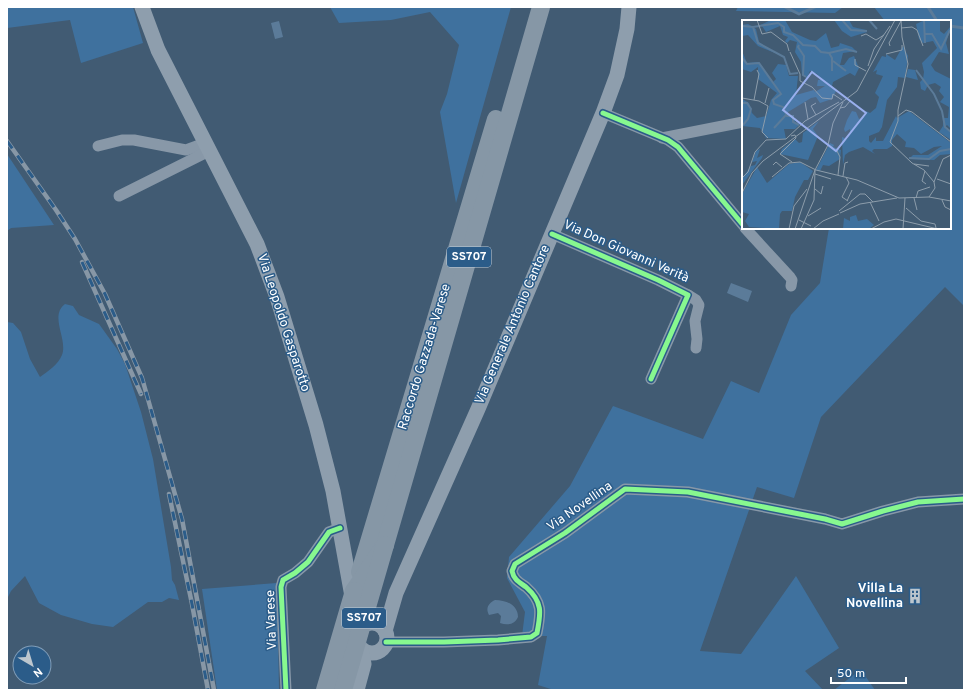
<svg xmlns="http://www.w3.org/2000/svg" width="971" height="697" font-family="Overpass,sans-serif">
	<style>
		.green { fill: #3f719e }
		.water { fill: #5b7b99 }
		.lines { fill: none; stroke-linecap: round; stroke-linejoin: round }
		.stream { stroke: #5b7b99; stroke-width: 3 }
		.minor { stroke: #8898a8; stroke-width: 11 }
		.secondary { stroke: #8e9ead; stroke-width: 15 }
		.trunk { stroke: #8697a6; stroke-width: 18 }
		.rail-casing { stroke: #8797a6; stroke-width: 4.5 }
		.rail { stroke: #2b5c89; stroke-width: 3; stroke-dasharray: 9; stroke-linecap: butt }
		.trunk-bridge { stroke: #8697a6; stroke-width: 18 }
		.cycleway-casing { stroke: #2b5c89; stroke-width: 8 }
		.cycleway { stroke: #87f88f; stroke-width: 5 }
		.labels { text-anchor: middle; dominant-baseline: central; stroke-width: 3; stroke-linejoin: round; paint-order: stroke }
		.shield { fill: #2b5c89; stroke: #bfcedc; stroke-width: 1 }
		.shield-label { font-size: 12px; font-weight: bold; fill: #fff }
		.street-label { font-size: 13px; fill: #fff; stroke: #2b5c89 }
		.poi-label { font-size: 13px; font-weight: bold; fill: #fff; stroke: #2b5c89; text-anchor: end }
		.inset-river { fill: none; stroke: #5b7b99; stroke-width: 2 }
		.inset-road { fill: none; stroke: #8d9dab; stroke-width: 1 }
		.view { fill: #99afed; fill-opacity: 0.15; stroke: #99afed; stroke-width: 2 }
		.inset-edge { fill: none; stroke: #fff; stroke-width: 2 }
	</style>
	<rect width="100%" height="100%" fill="#415b73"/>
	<g class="green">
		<path d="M7,7h126l10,36 -62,20 -11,-43 -63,8z"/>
		<path d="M330,7h181l-55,196 -16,-91 7,-18 12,-49 -29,-33 -39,8 -52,3z"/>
		<path d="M738,7h105l-8,6 -99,-2z"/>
		<path d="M874,7h90v299l-19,-19 -124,130 -27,81 -37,-11 -57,164 41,3 55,-78 43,72 -34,23 18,19h-269l-16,-5 9,-49h-25l3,-24 -18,-34 2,-21 61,-71 43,-80 90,33 28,-58 28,12 32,-78 29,-32 9,-55h121v-207h-65z"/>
		<path d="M7,154l47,71 -43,3 -4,3z"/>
		<path d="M65,304l8,2 6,9 20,9 18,25 8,15 16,48 12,47 18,108 1,13 3,5 4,15 -10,-2 -7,4h-14l-35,25 -21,-3 -31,-9 -22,-12 -14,-27 -14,15 -4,8v-277l6,1 8,9 9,27 10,18c8,-6 18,-12 22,-22 6,-16 -13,-39 3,-51z"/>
		<path d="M277,583l2,107h-62l-15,-101z"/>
		<path d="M861,670l14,20h-41l26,-20z"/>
	</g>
	<g class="water">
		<path d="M279,21l4,16 -8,2 -4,-16z"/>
		<path d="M731,283l21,8 -4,11 -21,-9z"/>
		<path d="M495,600c11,0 23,5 23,17 -3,7 -10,9 -18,6l1,-7 -3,-3 -9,2c-4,-7 0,-12 6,-15z"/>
	</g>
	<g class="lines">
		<g class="stream">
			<path d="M785,7l14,7 16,-7"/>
			<path d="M928,7l9,14"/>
			<path d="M950,26l14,2"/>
		</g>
		<g class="minor">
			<path d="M603,113l65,27 10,7 65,78"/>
			<path d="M662,138l81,-16"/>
			<path d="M98,146l24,-6h12l52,10 19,-7"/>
			<path d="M119,196l90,-45"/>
			<path d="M745,228l45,49 2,3 -1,6"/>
			<path d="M552,234l106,46 30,15 -37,84"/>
			<path d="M688,295l8,5 3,5 -4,16 2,18 -1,9"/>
			<path d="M386,642h58l54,-2 33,-3 6,-4c4,-20 6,-31 -11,-46 -7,-5 -12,-7 -14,-16l3,-7 50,-31 60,-44 63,3 137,27 17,5 41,-13 35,-9 46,-3"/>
			<path d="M286,690l-5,-103 2,-7 12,-7 13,-11 21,-30 11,-4"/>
		</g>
		<g class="secondary">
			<path d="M142,7l16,43 99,194 20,53 39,128 17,66 20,111"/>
			<circle cx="372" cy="638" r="15"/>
			<path d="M385,631l11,-38 82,-184 125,-296 14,-38 10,-46 2,-22"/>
			<path d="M357,690l7,-26 -3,-15"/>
		</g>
		<g class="trunk">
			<path d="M360,572l136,-453"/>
			<path d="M354,591l31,-46 156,-538"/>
		</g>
		<g class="rail-casing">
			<g id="rail">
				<path d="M7,141l49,69 19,29 30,55 37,84 40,141 32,171"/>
				<path d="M82,262l59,132"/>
				<path d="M169,494l23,110 16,86"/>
			</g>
		</g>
		<use href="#rail" class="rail"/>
		<g class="trunk-bridge">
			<path d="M325,690l29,-99"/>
			<path d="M343,690l42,-145"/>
		</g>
		<g class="cycleway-casing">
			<g id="cycleway">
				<path d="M603,113l65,27 10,7 65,78"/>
				<path d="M552,234l106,46 30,15 -37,84"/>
				<path d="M386,642h58l54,-2 33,-3 6,-4c4,-20 6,-31 -11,-46 -7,-5 -12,-7 -14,-16l3,-7 50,-31 60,-44 63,3 137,27 17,5 41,-13 35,-9 46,-3"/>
				<path d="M286,690l-5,-103 2,-7 12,-7 13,-11 21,-30 11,-4"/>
			</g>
		</g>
		<use href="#cycleway" class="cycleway"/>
	</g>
	<defs>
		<g id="building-bare" transform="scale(1.2)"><path d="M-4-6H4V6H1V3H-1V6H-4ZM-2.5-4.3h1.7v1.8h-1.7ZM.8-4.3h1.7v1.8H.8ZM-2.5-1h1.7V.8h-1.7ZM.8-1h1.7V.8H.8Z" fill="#bcc6ce" stroke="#2b5c89" stroke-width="2.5" paint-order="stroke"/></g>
	</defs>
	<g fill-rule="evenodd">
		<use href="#building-bare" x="915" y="596"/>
	</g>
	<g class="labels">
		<g class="shield">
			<rect x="447" y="247" width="44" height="20" rx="3"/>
			<rect x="342" y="608" width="44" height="20" rx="3"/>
		</g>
		<g class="shield-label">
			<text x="469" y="257">SS707</text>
			<text x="364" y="618">SS707</text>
		</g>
		<g class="street-label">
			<text transform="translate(626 252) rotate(24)">Via Don Giovanni Verità</text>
			<text transform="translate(283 323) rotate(72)">Via Leopoldo Gasparotto</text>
			<text transform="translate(513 325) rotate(-67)">Via Generale Antonio Cantore</text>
			<text transform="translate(425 357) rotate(-73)">Raccordo Gazzada-Varese</text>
			<text transform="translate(580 507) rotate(-35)">Via Novellina</text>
			<text transform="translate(272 620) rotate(-92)">Via Varese</text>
		</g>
		<g class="poi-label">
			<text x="903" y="589">Villa La<tspan x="903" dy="15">Novellina</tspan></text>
		</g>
	</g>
	<g transform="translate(742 20)">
		<rect width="209" height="209" fill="#415b73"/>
		<path d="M29,0h14l7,12 18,8 6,1 10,-8 5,15 8,-2 1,-3 12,4 4,4 -13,2 -3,12h4l5,-7 5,-2 5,12 -4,8 -5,-3 -17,9 -1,4 4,5 -4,8 -12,4 -4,-6 -5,1 -23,14v3l8,4 -1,3 5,2 -5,5h-11l2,10 -20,-1 -6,-10 -18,-2v-27l7,4 3,10 5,5 9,-2 -1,4 6,-20 6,-7 -19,-14v-12l-7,5 -9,-3v-18l5,12 12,-1 14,20 3,-3 -4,-6 6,-9 8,1 3,11h9l-2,19 18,-5 1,2 10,-6h-8l1,-6h2l-3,-6 -7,-3 -3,7 -5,-3 -1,-13 -6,-10 2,-10 -7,-2 -3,3 -2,-2 3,-4 -5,-2 -3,-9 -14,6 -4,-6h-4zM92,0h15l4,7 13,3 1,1v1l-16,5 -9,-6zM183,0h15v11l4,3 7,-8 -5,17 3,11 -10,-2 -8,13 4,6 16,8v50l-4,-4 -2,2 6,5v8l-12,-8 4,-6v-8h5l1,-11 -9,-5 4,-5 -5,-6 2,-4 -6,-4 -7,2 -3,6 -4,-2 -1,-7 3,-3 1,-7 -2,-9 15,-15 -4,-7 -10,2 -4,-4 -3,-15zM6,4l8,5 3,13 16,11 -17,-7 -10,-11 -6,1v-11zM161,26l5,10 -3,22 -7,-1 -1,10 -10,13 -5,27 -3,5 -10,4v5l2,2 5,-6v4h7l13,-25 1,2 12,-7 42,32v11l-11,1 -6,5 -25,-1 4,-4h15l14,-9 -8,1 -13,7 -7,-6 -9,-1 1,-5 -9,-8 -5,6v6l-5,3h-13l-2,2 3,3 -12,-7 -14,5 -4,3 -2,10 -1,-28 5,2 3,-5v-5l-5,3 -1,-3 3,-9 5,-9 4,1 3,7 6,-3 1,-5 4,2 6,-5 3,-11 -4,-4 8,-17 -7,-2 1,-4 -4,2 9,-16 4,1v-3l9,6zM166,49l7,1 3,10 -12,-3zM77,101l-6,8 5,7 -10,24 -28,-6 2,-5 13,-10 4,4 3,-1 1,-9zM88,123l4,2 -1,2 8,3 -1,9 -11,7 -6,-1 -3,6 -4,-1zM18,129l-3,9 6,-3 -1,3 -20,27v-7l9,-12 4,-1 2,-4 -5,1 4,-11zM58,142l13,9 -5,9h-4l-9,17 -3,14h-10l-2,3 -1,15 -30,-2 -4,-6 4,-7 -7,-2v-18l15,-27 10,16 22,-19zM114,195l2,6 9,-2 7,6 -5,4h-26l1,-11 6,3v-4z" fill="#3f719e"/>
		<path class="inset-river" d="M100,0l9,10 16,1M127,0l8,9M182,0l1,23M1,6l10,1 25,-4 6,4v5l9,3 10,10 12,1 6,6 8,1 3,5v13M11,7l5,16 26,14 6,17 8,-1M183,14h7l9,15 9,-19M57,25l-1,2 6,9 -1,19 3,2M87,33l17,-4 11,3M0,38l5,6 12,-1 22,31 -8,6 1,4 9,3 4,9h6v6l6,3M91,41l13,10M174,50l18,24 8,17 3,16 6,5M0,83h5l4,6 -3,10 -5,6M32,108l12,-13M167,138l20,1 11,-8 11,-2"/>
		<path class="inset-road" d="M15,0l5,14 9,-2 16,12 2,7M159,0l1,17 6,27 -10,46v11l-8,21 22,21 12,7 10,12M159,8l11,-1 5,3 6,16M119,16l5,-2 10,6 8,-5M148,26l-1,-3 12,-22M48,32l10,22v7l12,6 10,11 10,1 1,-5 9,6M144,34l16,-4v-5M113,39v6l11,6M126,46l6,-17 16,-23M0,78l17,3 9,5 -6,26 6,6M12,80l5,-26 -2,-4M63,82l3,17M23,83l4,-15M98,88l5,-1 5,-6M74,95l-5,-9 5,-3M156,96l8,-6 6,2 39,30M49,116l4,-1 1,3 -16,16 12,8M95,131l3,6 -2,18M172,144l15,2M31,145l3,-3 6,5M183,151l-3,10 4,3M73,154l16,5M101,156l2,-13 3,-1M30,157l17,-14 11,-1 16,8 41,10 42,18 30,-1 22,4M104,157l3,6 -7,14 6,4M0,158l6,-6 7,-20 11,-12 20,-1 19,-18 34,-19M195,159l14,5M192,162l9,-23 8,-4M73,169l6,5 2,-8M0,173l10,-20 11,-12 94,-70 38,-71M187,177l6,-9 -1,-6M172,178l3,12M174,178l2,-7 12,-4M200,180l3,7 6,3M105,181l5,-11M128,182l9,19M164,188l15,13 14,3 1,4M97,191l21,-17h5l8,8M98,193l20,-9 37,-6M66,196l13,-8M57,200l12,6M47,209l5,-23 13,-17M53,209l20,-59M59,209l13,-29 1,-30 13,-25 5,-22 10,-21M71,209l10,-8 16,-7M129,209l13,-7 12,-3 42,10M161,209l2,-31"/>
		<path class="view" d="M70,52l54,41 -30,38 -53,-41z"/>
		<rect width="209" height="209" class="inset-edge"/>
	</g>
	<rect width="971" height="697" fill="none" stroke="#ffffff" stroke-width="16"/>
	<g transform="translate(32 665) rotate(142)"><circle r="19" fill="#2b5c89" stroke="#809db8"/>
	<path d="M0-3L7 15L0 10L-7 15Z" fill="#bcc6ce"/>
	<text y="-6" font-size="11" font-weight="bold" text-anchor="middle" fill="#ffffff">N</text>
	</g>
	<path d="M831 677v6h75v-6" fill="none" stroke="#ffffff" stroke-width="2"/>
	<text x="837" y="677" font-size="12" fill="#ffffff" stroke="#2b5c89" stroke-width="3" paint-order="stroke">50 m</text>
</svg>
